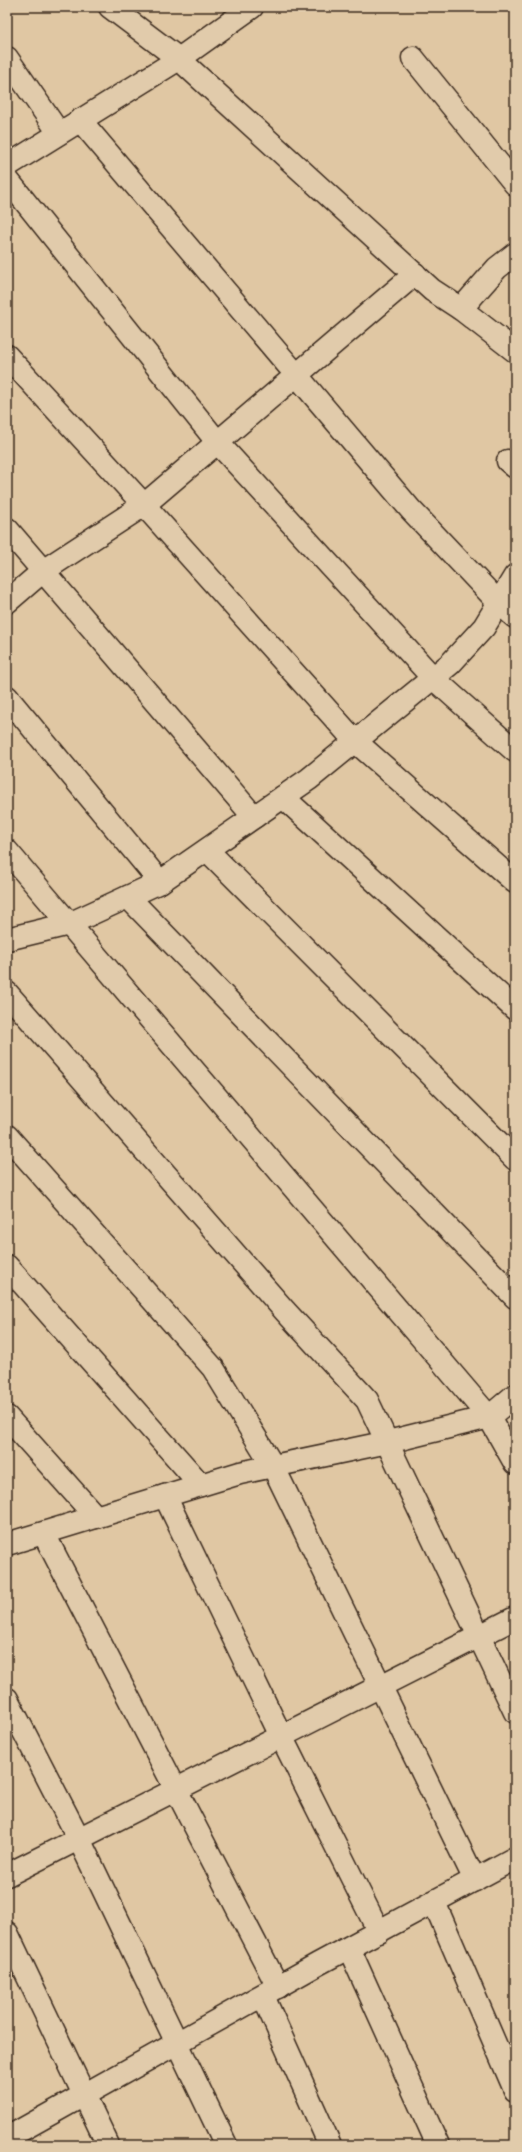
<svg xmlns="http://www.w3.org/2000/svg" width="522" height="2152" font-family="'Playpen Sans',sans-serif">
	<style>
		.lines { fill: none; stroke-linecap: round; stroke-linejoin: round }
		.street-casing { stroke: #3b2a1e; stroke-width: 25 }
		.secondary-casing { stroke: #3b2a1e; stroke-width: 25 }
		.street { stroke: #e1cbab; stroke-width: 22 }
		.secondary { stroke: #e1cbab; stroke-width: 22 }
	</style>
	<rect width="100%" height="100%" fill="#e0c7a3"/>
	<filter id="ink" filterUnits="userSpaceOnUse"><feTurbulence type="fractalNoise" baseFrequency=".025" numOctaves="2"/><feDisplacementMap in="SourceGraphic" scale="8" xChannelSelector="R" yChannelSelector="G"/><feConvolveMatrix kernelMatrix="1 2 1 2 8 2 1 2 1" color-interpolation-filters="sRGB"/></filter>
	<g filter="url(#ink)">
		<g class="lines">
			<g class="street-casing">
				<g id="street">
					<path d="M110,7l69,52 253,231 29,19 54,42"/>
					<path d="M7,58l52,75"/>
					<path d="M413,58l102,126"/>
					<path d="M80,120l331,390 88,93 16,14"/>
					<path d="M7,179l211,264 215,235 82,73"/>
					<path d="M461,309l36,-41 18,-14"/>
					<path d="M7,356l137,149 211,236 160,141"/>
					<path d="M508,461l7,6"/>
					<path d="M7,529l247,288"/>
					<path d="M7,602l36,-31 101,-66 271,-231"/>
					<path d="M7,697l153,185"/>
					<path d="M283,797l232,212"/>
					<path d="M207,850l308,309"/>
					<path d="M7,851l482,566 26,46"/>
					<path d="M128,897l387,400"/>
					<path d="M7,939l62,-15 91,-42 149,-103 141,-115 34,-37 31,-51"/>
					<path d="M7,993l278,318 82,89 148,312"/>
					<path d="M7,1136l206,232 60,98 202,414"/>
					<path d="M7,1266l194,219"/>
					<path d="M7,1417l89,100"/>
					<path d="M165,1496l116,240 98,196"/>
					<path d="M44,1534l234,453"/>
					<path d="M7,1544l233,-71 148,-31 101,-25 26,-22"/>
					<path d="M7,1699l72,140 147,306"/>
					<path d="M7,1875l508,-257"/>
					<path d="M434,1902l81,188"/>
					<path d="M7,1933l101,212"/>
					<path d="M349,1948l89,197"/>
					<path d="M263,1996l67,149"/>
					<path d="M7,2138l311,-174 197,-106"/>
				</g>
			</g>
			<g class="secondary-casing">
				<path id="secondary" d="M7,166l172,-107 73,-52"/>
			</g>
			<use href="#street" class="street"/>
			<use href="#secondary" class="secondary"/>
		</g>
	</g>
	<rect width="522" height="2152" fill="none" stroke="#e1cbab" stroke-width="24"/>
	<rect x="12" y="12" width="498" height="2128" fill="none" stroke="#3b2a1e" stroke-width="1.5" filter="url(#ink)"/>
</svg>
